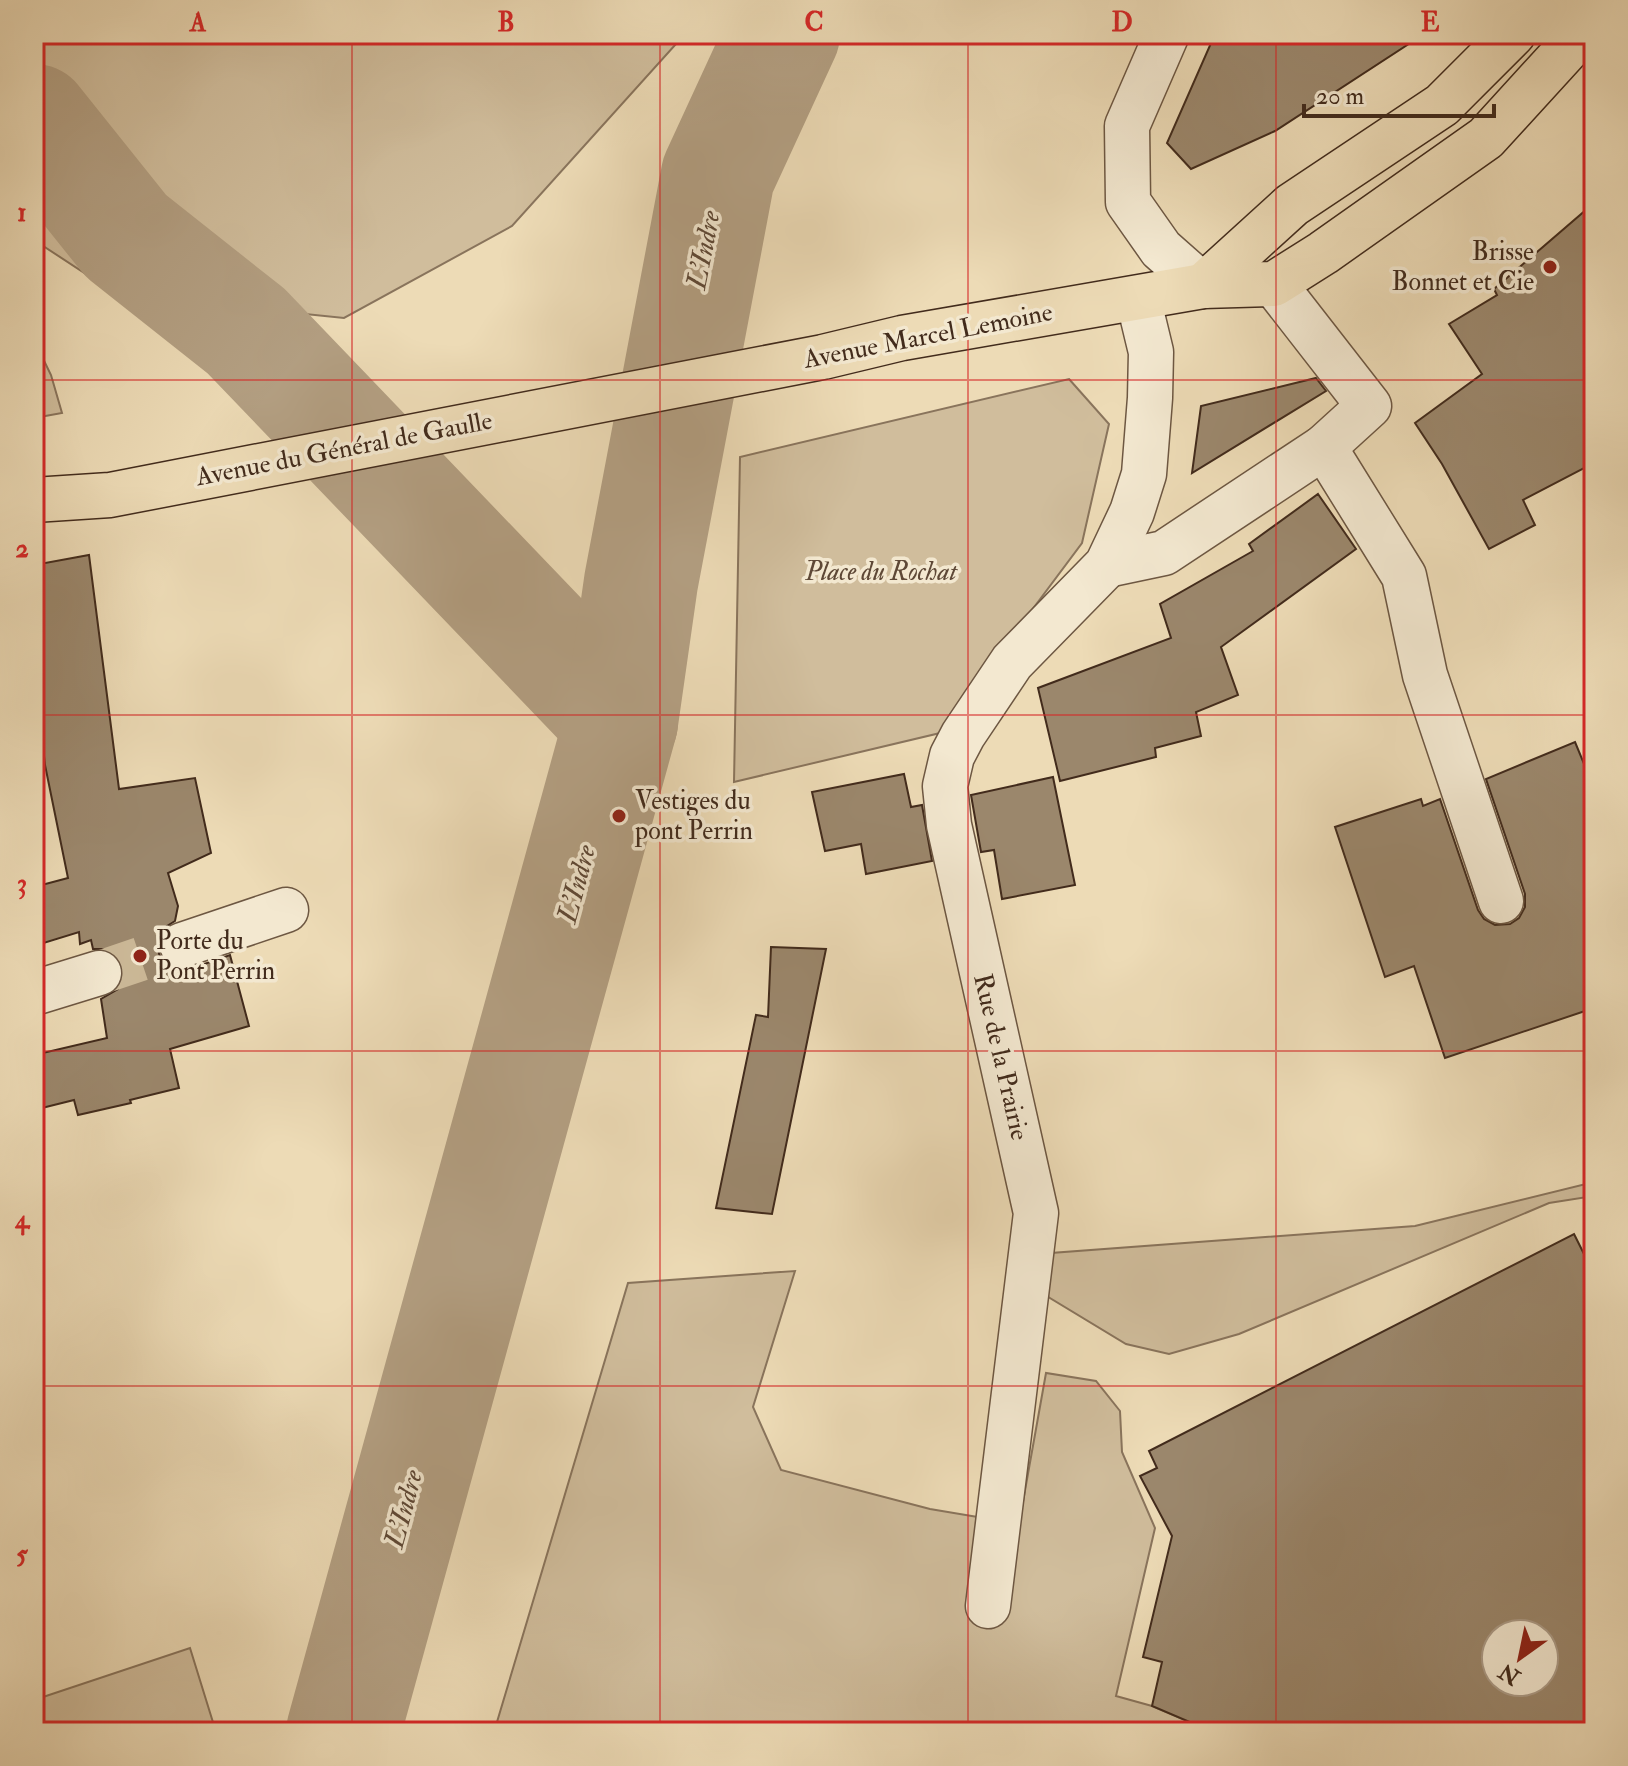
<svg xmlns="http://www.w3.org/2000/svg" width="1628" height="1766" font-family="'IM FELL Double Pica',serif">
	<style>
		.green { fill: #d0bd9c; stroke: #89745c; stroke-width: 2 }
		.lines { fill: none; stroke-linecap: round; stroke-linejoin: round }
		.river { stroke: #b39f82; stroke-width: 114 }
		.building { fill: #9b876c; stroke: #422b1c; stroke-width: 2; fill-rule: evenodd }
		.minor-tunnel { stroke: #cbb897; stroke-width: 44; stroke-dasharray: 44 22; stroke-linecap: butt }
		.minor-casing { stroke: #6d5742; stroke-width: 47 }
		.major-casing { stroke: #422b1c; stroke-width: 47 }
		.minor { stroke: #f3e8d0; stroke-width: 44 }
		.major { stroke: #eddbb6; stroke-width: 44 }
		.grid { fill: none; stroke: #d62828; stroke-width: 2; stroke-opacity: 0.55 }
		.poi-dot { fill: #8f2418; stroke: #f3e8d0; stroke-width: 3 }
		.labels { text-anchor: middle; dominant-baseline: central; stroke-width: 7; stroke-linejoin: round; paint-order: stroke }
		.poi-label { font-size: 26px; fill: #422b1c; stroke: #f3e8d0; text-anchor: start }
		.street-label { font-size: 26px; fill: #422b1c; stroke: #f3e8d0 }
		.park-label { font-size: 26px; font-style: italic; fill: #5e4836; stroke: #f3e8d0 }
		.water-label { font-size: 28px; font-style: italic; fill: #5e4836; stroke: #f3e8d0 }
		.neatline { fill: none; stroke: #d62828; stroke-width: 3 }
		.grid-label { font-size: 26px; text-anchor: middle; font-weight: bold; fill: #d62828 }
	</style>
	<rect width="100%" height="100%" fill="#eddbb6"/>
	<filter id="stains"><feTurbulence type="fractalNoise" baseFrequency=".0025" numOctaves="4"/><feColorMatrix values="0 0 0 0 .2 0 0 0 0 .09 0 0 0 0 .02 0 0 0 .5 -.17"/></filter>
	<radialGradient id="worn" r=".72"><stop offset=".6" stop-color="#630" stop-opacity="0"/><stop offset="1" stop-color="#630" stop-opacity=".3"/></radialGradient>
	<g class="green">
		<path d="M34,34h651l-173,192 -168,92 -226,-23 -84,-55z"/>
		<path d="M34,340l17,35 11,38 -28,5z"/>
		<path d="M1069,379l40,45 -27,119 -142,190 -206,49 6,-325z"/>
		<path d="M1594,1182v14l-45,7 -310,131 -70,20 -43,-10 -81,-49 6,-42 364,-27z"/>
		<path d="M795,1271l-42,136 28,63 149,39 89,15 27,-151 50,8 24,30 2,41 33,76 -39,168 36,10 61,26h-719l134,-449z"/>
		<path d="M190,1648l26,84h-182v-32z"/>
	</g>
	<g class="lines">
		<g class="river">
			<path d="M34,121l92,115 120,95 375,391"/>
			<path d="M343,1732l278,-1010 20,-140 77,-407 65,-141"/>
		</g>
	</g>
	<g class="building">
		<path d="M1215,34h209l-149,97 -84,38 -24,-26z"/>
		<path d="M1594,203v260l-71,37 12,25 -46,24 -47,-85 -27,-41 67,-49 -33,-50 48,-29 -3,-6z"/>
		<path d="M1316,378l10,13 -134,82 9,-67z"/>
		<path d="M1318,494l38,55 -135,98 17,48 -42,17 5,24 -46,12 1,9 -96,24 -22,-93 133,-50 -11,-34 93,-53 -4,-7z"/>
		<path d="M89,555l30,234 76,-11 16,75 -43,20 10,33 -3,15 -11,7 -6,11 1,15 8,11 -1,7 24,-3 40,-14 19,71 -79,23 9,39 -49,12 1,3 -53,12 -4,-15 -40,10v-55l73,-17 -6,-39 17,-10 5,-10v-13l-8,-12 -10,-5h-12l-2,-9 -11,4 -1,-12 -45,14v-59l34,-9 -23,-113 -11,-100v-100z"/>
		<path d="M1575,742l19,46v220l-149,50 -31,-92 -29,11 -50,-150 86,-28 2,7 17,-7 38,111 6,9 11,6 15,-1 9,-6 6,-11v-13l-39,-115z"/>
		<path d="M904,774l7,33 11,-2 10,56 -66,13 -5,-30 -36,7 -13,-59z"/>
		<path d="M1053,777l22,108 -73,14 -8,-49 -13,2 -10,-57z"/>
		<path d="M771,947l55,2 -54,265 -56,-6 40,-193 12,2z"/>
		<path d="M1574,1234l20,40v458h-381l-61,-26 10,-44 -19,-5 29,-121 -32,-60 17,-8 -8,-17zM1496,1634h48v48h-48z"/>
	</g>
	<g class="lines">
		<path class="minor-tunnel" d="M99,973l83,-28"/>
		<g class="minor-casing">
			<g id="minor">
				<path d="M1167,34l-40,92 1,76 33,47 42,37"/>
				<path d="M1324,447l80,129 21,99 76,226"/>
				<path d="M1107,565l57,-12 160,-106 45,-41 -95,-122"/>
				<path d="M182,945l104,-35"/>
				<path d="M34,993l65,-20"/>
				<path d="M988,1606l48,-393 -87,-388 -4,-39 7,-30 11,-21 49,-73 95,-97 25,-53 12,-38 6,-76 1,-46 -13,-54"/>
			</g>
		</g>
		<g class="major-casing">
			<g id="major">
				<path d="M1203,286l89,-81 150,-100 71,-71"/>
				<path d="M34,500l76,-5 713,-138 79,-19 301,-52 71,-2 49,-31 163,-115 95,-104"/>
			</g>
		</g>
		<use href="#minor" class="minor"/>
		<use href="#major" class="major"/>
	</g>
	<path class="grid" d="M352,34v1698M660,34v1698M968,34v1698M1276,34v1698M34,380h1560M34,715h1560M34,1051h1560M34,1386h1560"/>
	<g class="poi-dot">
		<circle cx="1550" cy="267" r="8"/>
		<circle cx="619" cy="816" r="8"/>
		<circle cx="140" cy="956" r="8"/>
	</g>
	<g class="labels">
		<g class="poi-label">
			<text x="1534" y="252" text-anchor="end">Brisse<tspan x="1534" dy="30">Bonnet et Cie</tspan></text>
			<text x="635" y="801">Vestiges du<tspan x="635" dy="30">pont Perrin</tspan></text>
			<text x="156" y="941">Porte du<tspan x="156" dy="30">Pont Perrin</tspan></text>
		</g>
		<g class="street-label">
			<text transform="translate(928 336) rotate(-11)">Avenue Marcel Lemoine</text>
			<text transform="translate(344 449) rotate(-11)">Avenue du Général de Gaulle</text>
			<text transform="translate(1001 1057) rotate(77)">Rue de la Prairie</text>
		</g>
		<g class="park-label">
			<text x="881" y="572">Place du Rochat</text>
		</g>
		<g class="water-label">
			<text transform="translate(704 250) rotate(-79)">L'Indre</text>
			<text transform="translate(577 884) rotate(-75)">L'Indre</text>
			<text transform="translate(404 1509) rotate(-75)">L'Indre</text>
		</g>
	</g>
	<rect width="1628" height="1766" fill="none" stroke="#eddbb6" stroke-width="88"/>
	<g transform="translate(1520 1658) rotate(213)"><circle r="38" fill="#f3e8d0" stroke="#ac9c88" stroke-width="2"/>
	<path d="M0-6L14 30L0 20L-14 30Z" fill="#8f2418"/>
	<text y="-12" font-size="22" font-weight="bold" text-anchor="middle" fill="#422b1c">N</text>
	</g>
	<path d="M1304 104v12h190v-12" fill="none" stroke="#422b1c" stroke-width="4"/>
	<text x="1316" y="104" font-size="24" fill="#422b1c" stroke="#f3e8d0" stroke-width="6" paint-order="stroke">20 m</text>
	<rect x="44" y="44" width="1540" height="1678" class="neatline"/>
	<g class="grid-label">
		<text x="198" y="31">A</text>
		<text x="506" y="31">B</text>
		<text x="814" y="31">C</text>
		<text x="1122" y="31">D</text>
		<text x="1430" y="31">E</text>
		<text x="22" y="221">1</text>
		<text x="22" y="557">2</text>
		<text x="22" y="892">3</text>
		<text x="22" y="1228">4</text>
		<text x="22" y="1563">5</text>
	</g>
	<rect width="100%" height="100%" filter="url(#stains)"/>
	<rect width="100%" height="100%" fill="url(#worn)"/>
</svg>
